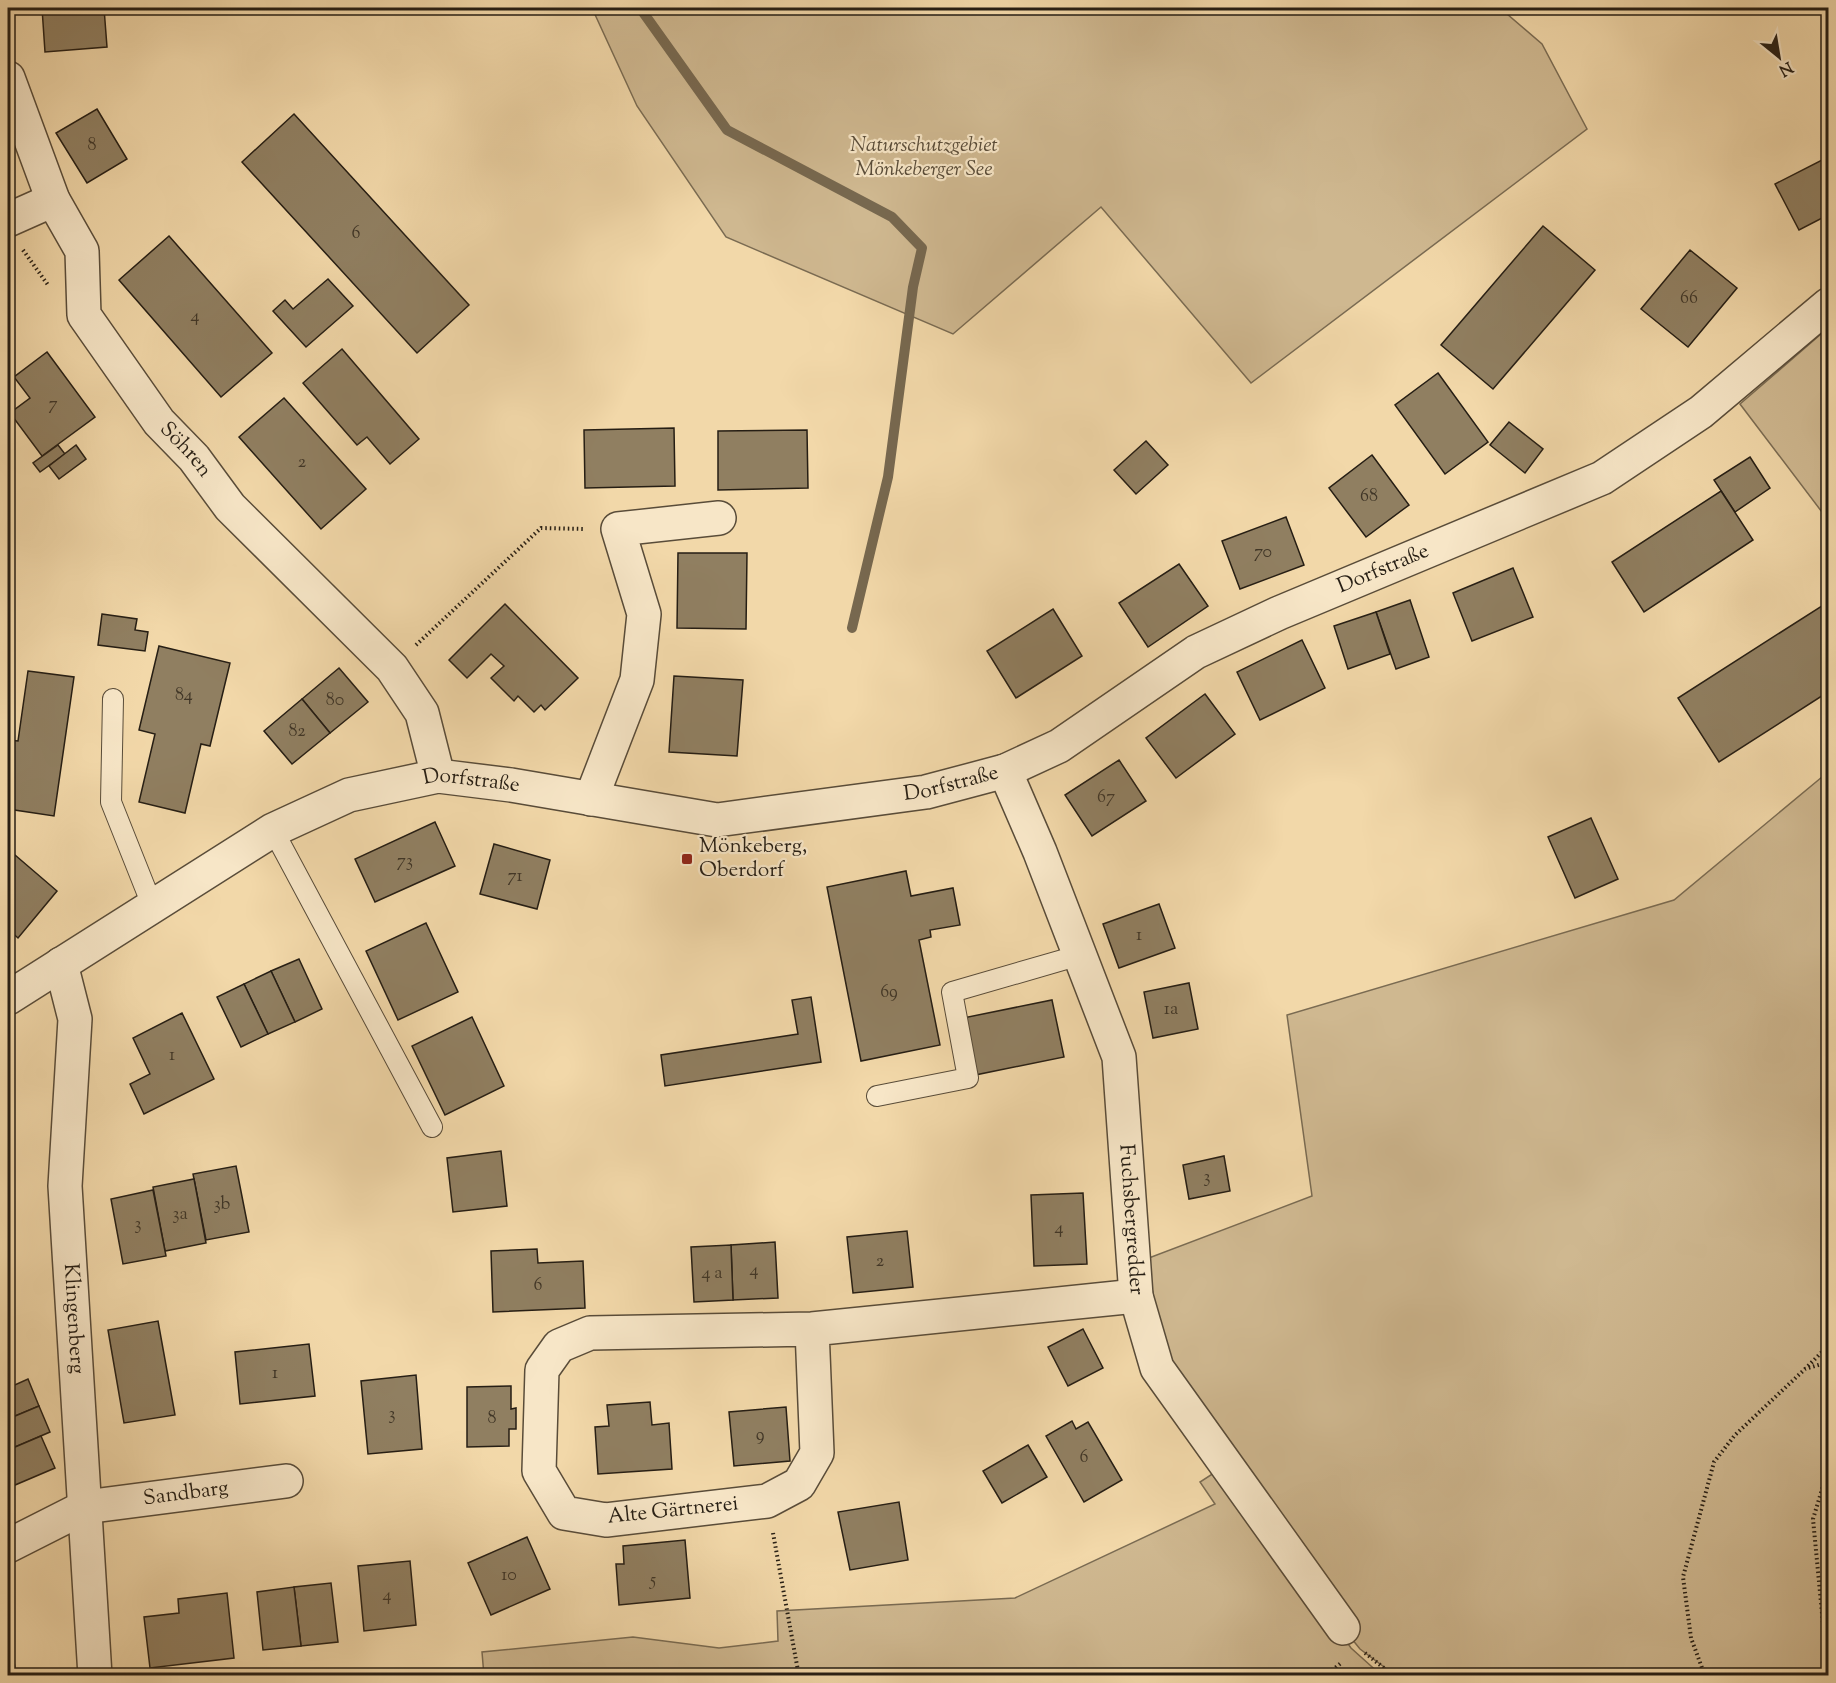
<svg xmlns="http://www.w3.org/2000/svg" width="1836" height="1683" font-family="'Sorts Mill Goudy',serif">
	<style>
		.green { fill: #cfb890; stroke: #7a6b52; stroke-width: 1.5 }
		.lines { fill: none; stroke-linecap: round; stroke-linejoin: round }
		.stream { stroke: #77684f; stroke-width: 10 }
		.building { fill: #907f61; stroke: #261e14; stroke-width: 1.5 }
		.service-casing { stroke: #594c39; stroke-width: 22 }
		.minor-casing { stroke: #594c39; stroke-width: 36 }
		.path { stroke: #261e14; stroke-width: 4; stroke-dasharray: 1.5 3; stroke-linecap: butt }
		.service { stroke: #f7e6c7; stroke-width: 20 }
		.minor { stroke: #f7e6c7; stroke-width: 33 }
		.poi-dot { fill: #8f2418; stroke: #f7e6c7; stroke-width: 2 }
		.labels { text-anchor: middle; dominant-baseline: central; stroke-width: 4.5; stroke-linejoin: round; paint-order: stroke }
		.number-label { font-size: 18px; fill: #403627 }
		.park-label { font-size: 21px; font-style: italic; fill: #594c39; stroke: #f7e6c7 }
		.street-label { font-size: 21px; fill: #261e14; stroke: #f7e6c7 }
		.poi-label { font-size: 21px; fill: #261e14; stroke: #f7e6c7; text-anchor: start }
	</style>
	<rect width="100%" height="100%" fill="#f2d8a9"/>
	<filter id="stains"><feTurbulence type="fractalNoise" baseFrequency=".00333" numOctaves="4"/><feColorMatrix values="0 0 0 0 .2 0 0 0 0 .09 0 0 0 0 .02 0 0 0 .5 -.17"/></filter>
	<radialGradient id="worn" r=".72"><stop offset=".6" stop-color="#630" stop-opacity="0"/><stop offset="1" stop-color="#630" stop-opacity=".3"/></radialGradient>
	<g class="green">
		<path d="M592,8h908l42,36 45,85 -336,254 -150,-176 -148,127 -227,-97 -89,-131z"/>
		<path d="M1828,328v192l-88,-116z"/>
		<path d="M1828,772v903h-433l-35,-26 -17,-21 -186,-260 -24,-104 179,-68 -25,-181 387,-115z"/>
		<path d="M1223,1467l128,181 30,27 -897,1 -2,-24 151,-15 86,11 59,-7 -1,-30 238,-13 200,-94 -15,-22z"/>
	</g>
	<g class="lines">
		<path class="stream" d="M640,8l87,122 165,87 30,31 -9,39 -25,190 -36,151"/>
	</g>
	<g class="building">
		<path d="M42,8h62l3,39 -62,5z"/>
		<path d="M97,109l30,50 -40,24 -31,-50z"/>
		<path d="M294,114l175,191 -52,48 -175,-191z"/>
		<path d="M1828,157v58l-29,15 -24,-46z"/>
		<path d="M1543,226l52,44 -102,119 -52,-44z"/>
		<path d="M169,236l103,117 -51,44 -102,-117z"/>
		<path d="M1690,250l47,38 -49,59 -47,-38z"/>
		<path d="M328,279l25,27 -47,41 -33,-36 12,-11 8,9z"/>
		<path d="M342,349l77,90 -29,25 -23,-27 -10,8 -54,-62z"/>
		<path d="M47,352l48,65 -53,39 -32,-43 20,-15 -16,-21z"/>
		<path d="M1438,373l50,69 -43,32 -50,-69z"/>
		<path d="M284,398l82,91 -45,40 -82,-92z"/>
		<path d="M1509,422l34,27 -18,24 -35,-28z"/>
		<path d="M674,428l1,58 -90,2 -1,-58z"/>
		<path d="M807,430l1,58 -90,2v-59z"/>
		<path d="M1146,441l22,24 -32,29 -22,-24z"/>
		<path d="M58,445l7,9 -25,18 -7,-9z"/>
		<path d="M76,445l10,14 -27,20 -10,-13z"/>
		<path d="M1372,455l37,50 -43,32 -37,-49z"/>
		<path d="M1750,457l20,31 -35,24 -21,-32z"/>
		<path d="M1721,491l32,49 -109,72 -32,-50z"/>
		<path d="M1286,517l18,48 -64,24 -18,-48z"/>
		<path d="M678,553h69l-1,76 -69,-1z"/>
		<path d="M1179,564l29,42 -60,41 -29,-44z"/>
		<path d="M1513,568l20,49 -61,24 -19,-48z"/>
		<path d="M1410,600l19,57 -33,12 -20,-57z"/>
		<path d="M1828,602v90l-109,70 -41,-64z"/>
		<path d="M505,604l73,74 -33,32 -4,-5 -7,7 -16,-16 -4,5 -23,-23 13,-12 -13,-12 -24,24 -18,-18z"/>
		<path d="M1053,609l29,47 -66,42 -29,-47z"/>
		<path d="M1376,612l14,42 -42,15 -14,-43z"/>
		<path d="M102,614l35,5 -2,11 13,2 -3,19 -47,-6z"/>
		<path d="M1302,640l23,48 -65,32 -23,-48z"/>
		<path d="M159,646l71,17 -20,83 -9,-2 -16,69 -46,-11 16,-68 -16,-4z"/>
		<path d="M339,668l29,34 -38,31 -28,-34z"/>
		<path d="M28,671l46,6 -20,139 -46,-7v-69l10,1z"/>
		<path d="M674,676l69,4 -6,76 -68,-4z"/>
		<path d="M1205,694l30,40 -59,44 -30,-40z"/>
		<path d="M302,699l28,34 -38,31 -28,-33z"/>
		<path d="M1119,760l27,41 -54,35 -27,-41z"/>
		<path d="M1591,818l27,61 -43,19 -27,-61z"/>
		<path d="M435,822l20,44 -80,36 -20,-43z"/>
		<path d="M494,844l56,16 -13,49 -57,-15z"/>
		<path d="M8,849l49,42 -39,47 -10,-9z"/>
		<path d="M906,871l5,25 42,-8 7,37 -30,5 1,7 -12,3 21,105 -79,16 -34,-174z"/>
		<path d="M1159,904l16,44 -56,20 -16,-44z"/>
		<path d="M426,923l32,69 -60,28 -32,-69z"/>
		<path d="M299,959l23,50 -27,13 -24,-51z"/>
		<path d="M271,971l24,51 -27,12 -24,-50z"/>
		<path d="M1189,983l9,46 -45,9 -9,-46z"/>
		<path d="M244,984l24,50 -27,13 -24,-50z"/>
		<path d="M811,997l10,65 -156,24 -4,-31 137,-21 -6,-34z"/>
		<path d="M1052,1000l12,57 -89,18 -12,-57z"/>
		<path d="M182,1013l32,66 -70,35 -14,-30 20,-10 -17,-36z"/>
		<path d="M472,1017l32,69 -59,29 -33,-69z"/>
		<path d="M501,1151l6,55 -54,6 -6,-54z"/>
		<path d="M1224,1156l6,35 -41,8 -6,-34z"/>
		<path d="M236,1166l13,66 -43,8 -13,-66z"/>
		<path d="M194,1179l12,64 -41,8 -12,-64z"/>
		<path d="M153,1190l13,66 -43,8 -12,-65z"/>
		<path d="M1083,1193l4,71 -53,2 -3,-71z"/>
		<path d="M907,1231l6,56 -60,6 -6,-56z"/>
		<path d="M775,1242l3,56 -45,2 -2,-55z"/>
		<path d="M731,1245l2,55 -39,2 -3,-55z"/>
		<path d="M537,1249l1,14 45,-2 2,47 -92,4 -2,-61z"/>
		<path d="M158,1321l17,94 -51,8 -16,-93z"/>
		<path d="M1083,1329l20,39 -35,18 -20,-39z"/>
		<path d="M309,1344l6,52 -75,8 -5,-52z"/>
		<path d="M416,1375l6,74 -54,5 -7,-73z"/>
		<path d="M28,1379l11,27 -31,13v-31z"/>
		<path d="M511,1386v23l5,-1v21h-7v17l-42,1v-60z"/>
		<path d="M650,1402l2,23 17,-2 3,46 -74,5 -3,-47 14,-1 -2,-21z"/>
		<path d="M39,1406l11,26 -42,18v-31z"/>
		<path d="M786,1407l4,54 -56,5 -5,-54z"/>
		<path d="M1072,1421l4,8 12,-7 34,58 -38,22 -38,-66z"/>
		<path d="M41,1436l14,32 -47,20v-38z"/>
		<path d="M1028,1445l19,32 -45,26 -19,-32z"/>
		<path d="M899,1502l9,58 -58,10 -12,-58z"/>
		<path d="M527,1537l23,52 -59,26 -23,-52z"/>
		<path d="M685,1540l5,58 -71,7 -3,-41h8l-1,-18z"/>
		<path d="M410,1561l6,64 -52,6 -6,-65z"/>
		<path d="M331,1583l7,59 -37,4 -7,-59z"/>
		<path d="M294,1587l7,59 -38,4 -6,-58z"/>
		<path d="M227,1593l7,65 -84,10 -6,-51 35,-4 -1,-14z"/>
		<path d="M11,1639l5,37h-8v-36z"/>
	</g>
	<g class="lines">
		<g class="service-casing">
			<g id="service">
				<path d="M113,699l-2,103 41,103"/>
				<path d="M273,830l159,297"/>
				<path d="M877,1096l91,-18 -16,-86 128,-37"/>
			</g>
		</g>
		<g class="minor-casing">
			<g id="minor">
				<path id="s1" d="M8,78l45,122 29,51 2,64 75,107 35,36 36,49 162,161 30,45 16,63"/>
				<path d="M8,220l45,-20"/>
				<path id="s2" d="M1005,771l35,81 79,205 17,239 21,72 186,260"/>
				<path d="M591,799l46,-119 7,-66 -26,-85 101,-11"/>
				<path id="s3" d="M61,964l14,55 -10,167 30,490"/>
				<path id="s4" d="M8,998l265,-168 76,-35 89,-19 73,9 206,35 209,-28 79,-21 54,-25 137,-94 83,-39 323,-135 99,-66 127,-107"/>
				<path d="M812,1329l5,124 -18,31 -32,17 -161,19 -42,-7 -25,-42 3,-101 17,-24 31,-13 222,-4 324,-33"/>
				<path id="s5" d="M8,1546l77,-39 201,-26"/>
			</g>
		</g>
		<g class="path">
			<path d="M23,250l25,35"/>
			<path d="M416,645l125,-117 43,1"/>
			<path d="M1808,1366l20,-20"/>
			<path d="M773,1533l25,138 8,5"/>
			<path d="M1365,1653l29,23"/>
			<path d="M1325,1676l16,-13"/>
			<path d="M1705,1676l-14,-38 -8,-61 31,-115 21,-27 70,-66 23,-7"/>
			<path d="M1828,1676l-15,-157 15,-49"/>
		</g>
		<use href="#service" class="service"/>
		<use href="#minor" class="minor"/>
	</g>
	<rect class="poi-dot" x="681" y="853" width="12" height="12" rx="3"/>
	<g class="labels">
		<g class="number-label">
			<text x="92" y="146">8</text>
			<text x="356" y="234">6</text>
			<text x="1689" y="299">66</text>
			<text x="195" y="317">4</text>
			<text x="53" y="405">7</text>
			<text x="302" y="463">2</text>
			<text x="1369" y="497">68</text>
			<text x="1263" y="553">70</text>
			<text x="184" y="696">84</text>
			<text x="335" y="701">80</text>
			<text x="297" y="732">82</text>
			<text x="1106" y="798">67</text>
			<text x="405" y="862">73</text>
			<text x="515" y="877">71</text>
			<text x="1139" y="936">1</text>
			<text x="889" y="993">69</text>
			<text x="1171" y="1010">1a</text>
			<text x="172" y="1056">1</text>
			<text x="1207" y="1178">3</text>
			<text x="222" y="1205">3b</text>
			<text x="180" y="1215">3a</text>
			<text x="138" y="1225">3</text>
			<text x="1059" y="1229">4</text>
			<text x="880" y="1262">2</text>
			<text x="754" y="1271">4</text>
			<text x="712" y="1274">4 a</text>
			<text x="538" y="1286">6</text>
			<text x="275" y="1374">1</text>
			<text x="392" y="1415">3</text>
			<text x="492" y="1419">8</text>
			<text x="760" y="1436">9</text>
			<text x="1084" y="1458">6</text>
			<text x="509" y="1576">10</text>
			<text x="653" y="1581">5</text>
			<text x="387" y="1596">4</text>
		</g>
		<g class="park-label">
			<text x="924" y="146">Naturschutzgebiet<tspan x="924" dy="24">Mönkeberger See</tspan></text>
		</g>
		<g class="street-label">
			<text stroke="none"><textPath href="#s1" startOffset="422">Söhren</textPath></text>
			<text stroke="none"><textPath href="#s4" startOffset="1494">Dorfstraße</textPath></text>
			<text stroke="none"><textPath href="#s4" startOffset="1008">Dorfstraße</textPath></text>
			<text stroke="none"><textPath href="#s4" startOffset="522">Dorfstraße</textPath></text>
			<text stroke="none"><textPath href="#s2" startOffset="471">Fuchsbergredder</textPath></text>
			<text stroke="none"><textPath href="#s3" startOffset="357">Klingenberg</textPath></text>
			<text stroke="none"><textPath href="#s5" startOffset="188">Sandbarg</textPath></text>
			<text transform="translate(673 1511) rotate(-6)">Alte Gärtnerei</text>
		</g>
		<g class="poi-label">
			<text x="699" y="847">Mönkeberg,<tspan x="699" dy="24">Oberdorf</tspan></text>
		</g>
	</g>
	<rect width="1836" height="1683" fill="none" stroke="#f2d8a9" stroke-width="30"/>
	<rect x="9" y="9" width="1818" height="1665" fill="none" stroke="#261e14" stroke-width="3"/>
	<rect x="15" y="15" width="1806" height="1653" fill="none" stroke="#261e14" stroke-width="1.5"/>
	<g transform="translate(1779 57) rotate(150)" stroke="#f7e6c7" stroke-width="4.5" paint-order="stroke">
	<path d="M0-4.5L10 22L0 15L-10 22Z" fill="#261e14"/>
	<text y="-9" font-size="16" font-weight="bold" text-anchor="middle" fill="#261e14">N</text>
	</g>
	<rect width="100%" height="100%" filter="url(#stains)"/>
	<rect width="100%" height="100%" fill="url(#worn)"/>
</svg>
